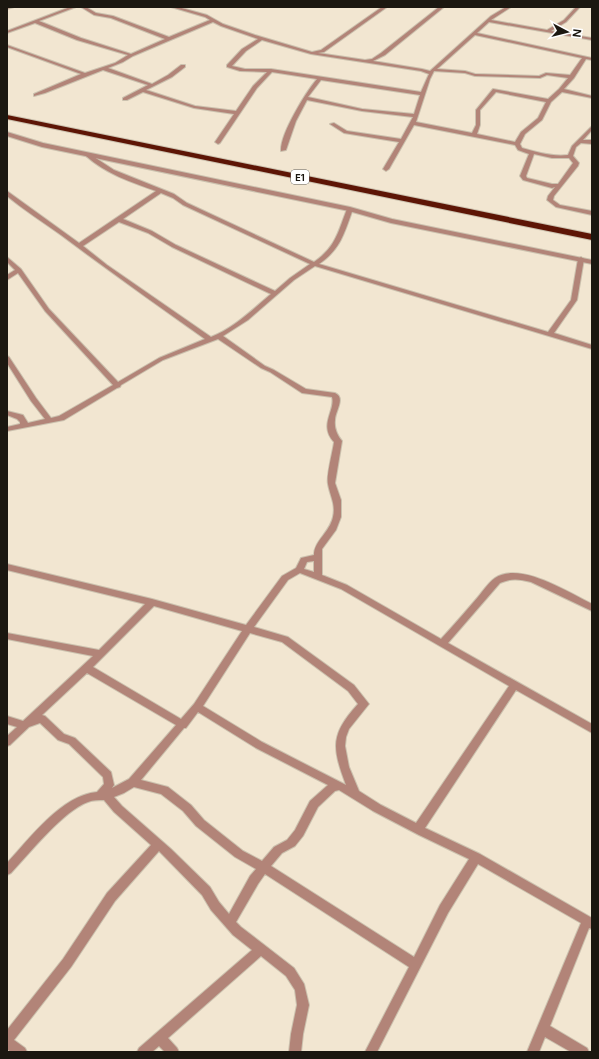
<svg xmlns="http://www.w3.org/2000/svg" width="599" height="1059" font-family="Inter,sans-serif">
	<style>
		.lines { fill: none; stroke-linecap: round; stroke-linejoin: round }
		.minor-casing { stroke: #cbc1ae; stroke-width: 2 }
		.tertiary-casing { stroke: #cbc1ae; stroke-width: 2 }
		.motorway-casing { stroke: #cbc1ae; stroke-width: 2 }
		.minor { fill: #b28478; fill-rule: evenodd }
		.tertiary { fill: #b28478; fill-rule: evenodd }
		.motorway { fill: #5d1505; fill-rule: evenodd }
		.labels { text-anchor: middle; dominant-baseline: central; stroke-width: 3.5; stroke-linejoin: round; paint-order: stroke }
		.shield { fill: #fff; stroke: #5f5d58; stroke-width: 1 }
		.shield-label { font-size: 9px; font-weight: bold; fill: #1b1710 }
	</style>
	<rect width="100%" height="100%" fill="#f2e6d1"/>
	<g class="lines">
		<g class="minor-casing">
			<g id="minor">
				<path d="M7,7h7l-7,2z"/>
				<path d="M70,7h6l-37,14 42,17 50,16 34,-15 -54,-21 -17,-3 -13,-8h5l10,6 17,3 56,21 41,-17 -5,-3 -34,-10h7l29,8 16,9 32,11 57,17 9,-2 61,-43h5l-63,45 -6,1 47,7 7,-1 9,-6 58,-46h5l-59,48 -12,6 49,8 8,2 61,-55 15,-9h5l-20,13 56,10 17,-10 12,-13h4l-14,15 -15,9 41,7v2l-103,-18 -12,11 115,25v2l-6,-1 -12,19 -10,11 28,7v2l-30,-6 -11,10 -9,18 -17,14 -5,10 2,4c14,4 31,9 46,7l4,-9 20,-20v4l-9,10h9v4l-11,-1 -5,4 -3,9 6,7 -1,3 -24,30 -1,4 7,5 32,6v4l-36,-8 -9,-7 1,-4 7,-9 -3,1 -29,-8 -3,-4 9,-22 -11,-4 -3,-5 -101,-20 -25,44 -3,2 -3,-2 16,-27 -55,-9 -14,-9 4,-1 13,8 54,8 12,-22 -51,-6 -55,-11 -11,21 -10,29 -5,1c-1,-17 25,-59 36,-72l-45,-7 -15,16 -37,55 -2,1 -3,-2 19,-28 -40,-6 -51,-16 -16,8h-4v-2l25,-13 -45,-15 -58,23 -11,3v-2l47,-20 -74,-27v-2l78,28 30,-10 13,-8 -51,-15 -42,-17 -28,10v-2zM213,22l8,4 37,13 -16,10 -15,16v2l13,4 27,1 -14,14 -17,25 -41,-5 -49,-16 26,-13 13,-10v-2h-4l-13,10 -16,9 -44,-16 15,-6 10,-6zM475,35l107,23 -12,17 -24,-2 -7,3 -64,-2 -10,-3 -28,-2zM262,40l49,14 110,17 8,3 -8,18 -150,-23h-26l-13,-3 14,-15zM434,71l31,2 10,3 65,2 7,-3 21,3 -9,11 -11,10 -55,-10 -17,21v15l-4,8 -56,-11 14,-43zM321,80l99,15 -6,19 -52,-5 -54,-12zM496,92l50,10 -8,16 -17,14 -6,10 -38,-8 3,-9v-15zM534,154l18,4h17l4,5 -15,21h-6l-25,-6 -1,-2z"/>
				<path d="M88,153l26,17 60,24 13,9 127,59c22,-15 24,-30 33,-53l5,-1 1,1c-9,24 -12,40 -34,55l229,68 23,-32 7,-41 3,-2 3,2 -7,41 -23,33 38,12v4l-277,-83 -21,14 -46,40 -25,16 42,30 9,4 32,19 29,4c11,5 0,18 0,27 -1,8 2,15 7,21l-7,42 6,17v17l-5,13 -14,19v26l25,10 94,54c13,-14 25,-28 37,-42 5,-6 10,-14 17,-19 25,-17 74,15 97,26v7l-61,-29c-12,-3 -20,-4 -31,1l-52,60 144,81v9l-76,-43 -91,138 55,26 112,64v11l-3,-1 -39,98 37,22 2,4h-18l-26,-15 -6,15h-12l54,-129 -103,-59 -30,49 -71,139h-12l44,-85 -144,-93 -7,10 -22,38 5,5 53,41 10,16 5,21 -6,29 -2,18h-12l2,-18 6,-29 -2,-15 -9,-14 -25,-20 -93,82 9,10 2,4h-14l-6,-6 -7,6h-15l2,-4 113,-98 -19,-15 -22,-25 -9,-15 -43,-44 -44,50 -44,66 -57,73 11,8 2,4h-16l-4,-3v-19l56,-71 44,-66 44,-48 -37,-33 -10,-12c-5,0 -11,0 -16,2 -25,9 -58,51 -77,71l-4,2v-12c23,-25 55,-68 90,-71l7,-8 -1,-7 -34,-33 -11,-4 -18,-17 -11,4 -19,18 -3,1v-10l10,-9 -10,-3v-8l16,5 70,-65 -86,-17v-6l92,17 46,-46 -138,-34v-6l145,35 94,26 36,-49 14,-8 5,-10 13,-3c0,-14 16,-23 19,-38 3,-13 -3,-21 -5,-33 -2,-8 5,-33 6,-42 -16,-17 2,-32 -2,-45l-30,-4 -32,-21 -9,-4 -43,-29 -55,21 -42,25 -1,2 -3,1 -53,32 -57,11v-4l13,-3v-2l-3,-3 -10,-4v-4l16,4 5,8 17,-4 -14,-18 -24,-38v-7l2,1 27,41 15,20 8,-2 54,-31 -68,-74 -27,-38 -11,7v-5l8,-5 -8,-8v-5l14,12 28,40 69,73 41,-24 46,-19c-48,-34 -96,-68 -144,-104 -18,-13 -37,-25 -54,-39v-5l72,52 77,-52c-25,-9 -50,-17 -70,-35v-2zM161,193l12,5 10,7 127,59 -20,14 -15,13 -99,-46 -24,-14 -29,-12zM119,222l29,11 24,14 99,47c-19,16 -37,34 -60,43l-104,-72 -24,-19zM314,561v11l-10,-3 3,-7zM300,573l41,16 168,97 -93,137 -35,-18 -22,-14 -10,-24 -4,-21 1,-9 3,-8 20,-25 -15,-19 -66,-48 -34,-10 34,-47zM154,606l88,25 -48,73 -13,15 -88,-52zM250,633l32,9 66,49 10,13c-28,31 -26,43 -12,81l-84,-43 -59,-36zM87,673l89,52 -47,54 -17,9 2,-3 -3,-13 -36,-34 -11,-4 -19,-18 -3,-1zM198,712l58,36 72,37 -18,16 -15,29 -8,10 -13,7 -12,14 -19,-10 -39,-31 -13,-15 -23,-18 -27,-7 43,-52h2zM134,787l27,7 22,17 13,15 39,31 21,12 -6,7 -21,38 -10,-12 -9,-15 -39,-38 -49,-43 -8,-9 10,-4zM339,790l34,21 46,24 50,24 -29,46 -26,52 -143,-91 11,-13 13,-7 8,-10 15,-29 17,-16z"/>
			</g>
		</g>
		<g class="tertiary-casing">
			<path id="tertiary" d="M7,132l36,11 307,64 42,12 200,41v4l-201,-41 -42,-12 -307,-64 -35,-11z"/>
		</g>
		<g class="motorway-casing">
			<path id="motorway" d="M7,115l585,119v6l-585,-121z"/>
		</g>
		<use href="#minor" class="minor"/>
		<use href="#tertiary" class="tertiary"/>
		<use href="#motorway" class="motorway"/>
	</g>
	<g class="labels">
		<rect class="shield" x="291" y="170" width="18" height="14" rx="3"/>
		<g class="shield-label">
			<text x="300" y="177">E1</text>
		</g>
	</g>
	<rect width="599" height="1059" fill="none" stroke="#1b1710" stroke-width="16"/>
	<g transform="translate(567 32) rotate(97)" stroke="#ffffff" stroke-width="3" paint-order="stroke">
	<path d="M0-3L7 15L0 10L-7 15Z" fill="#1b1710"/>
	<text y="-6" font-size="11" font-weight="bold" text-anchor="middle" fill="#1b1710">N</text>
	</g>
</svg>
